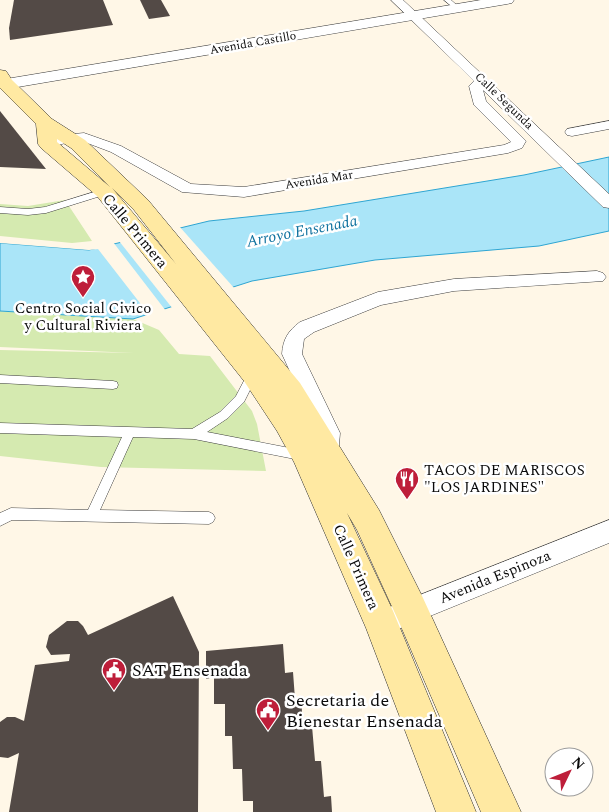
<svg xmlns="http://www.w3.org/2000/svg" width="609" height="812" font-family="Spectral,serif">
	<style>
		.green { fill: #d5eab0 }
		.water { fill: #aae5f8; stroke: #2ea5d2 }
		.pier { fill: #fff7e7 }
		.building { fill: #534a46 }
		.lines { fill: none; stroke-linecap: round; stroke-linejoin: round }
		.service-casing { stroke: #3d3d3d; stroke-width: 1 }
		.minor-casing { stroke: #3d3d3d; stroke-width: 1 }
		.tertiary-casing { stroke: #3d3d3d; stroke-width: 1 }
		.secondary-casing { stroke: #2c2c2c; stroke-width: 1 }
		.service { fill: #fff; fill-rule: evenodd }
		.minor { fill: #fff; fill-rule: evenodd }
		.tertiary { fill: #fff; fill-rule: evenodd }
		.secondary { fill: #ffe9a2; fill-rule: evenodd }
		.labels { text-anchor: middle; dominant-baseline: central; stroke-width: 5; stroke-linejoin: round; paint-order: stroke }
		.far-street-label { font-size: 12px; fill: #0a0a0a; stroke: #fff }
		.street-label { font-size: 15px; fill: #0a0a0a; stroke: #fff }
		.poi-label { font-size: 15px; fill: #0a0a0a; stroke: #fff }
		.water-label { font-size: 16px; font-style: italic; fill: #10729f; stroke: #fff }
		.near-poi-label { font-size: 18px; fill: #0a0a0a; stroke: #fff; text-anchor: start }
	</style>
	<rect width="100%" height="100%" fill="#fff7e7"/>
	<g class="green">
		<path d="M65,200l27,41 -20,2 -72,-7v-32l28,2z"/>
		<path d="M0,311l133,8 26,11 20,24 31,2 42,55 5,13 9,47 -165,-4 -101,-11v-106l134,3 -134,-6z"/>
	</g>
	<path class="water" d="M609,157v74l-70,15 -164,14 -123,21 -119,38 -133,-8v-68l89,7 120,-29 95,-10 220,-36z"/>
	<g class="pier">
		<path d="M179,226l56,63 -62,20 -54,-68z"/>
		<path d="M0,241l89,7 24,-6 53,69 -16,5 -52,-67 -9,1 -89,-7z"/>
	</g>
	<g class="building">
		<path d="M14,0h89l10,25 -103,15 -1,-12z"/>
		<path d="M140,0h21l9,16 -21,3z"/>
		<path d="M0,111l46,58 -46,-2z"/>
		<path d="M173,596l26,56 -1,160h-189l10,-59 -11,5 -8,-1v-35l7,-5h8l9,4 11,-56 34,-4 1,-7 -19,1 -5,-8 3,-12 18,-14h11l5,5 5,9z"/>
		<path d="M283,644l2,29 8,-1 2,27 6,-1 2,28h9l3,35h6l3,36 7,-1 1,16h-79v-11h-10l-1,-32h-9l-1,-33h-7v-32h-11v-27l-8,2v-28z"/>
	</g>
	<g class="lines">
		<g class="service-casing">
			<g id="service">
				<path d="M444,0h7l9,8 -5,1z"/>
				<path d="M104,189l4,3 -1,2 -61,19 -18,2 -28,-2v-6l28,2 17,-2z"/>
				<path d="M253,370l5,4 -14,28 -16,16 -21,14 98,19 4,1 2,4 -2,4 -4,1 -111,-22 -61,-2 -33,73 109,2 4,2 2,4 -2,4 -4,2 -197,-4 -12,6v-13l11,-5 77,2 34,-73 -122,-4v-10l192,6 28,-17 16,-16 13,-25z"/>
				<path d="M0,375l113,6 4,1 1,3 -1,3 -4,1 -113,-6z"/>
			</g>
		</g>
		<g class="minor-casing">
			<g id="minor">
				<path d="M391,0h12l206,194v14l-6,-1 -120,-117 3,11 40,40 -4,7 -14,5 -264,44 -62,-5 -71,-40 -29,-11 -13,1 -21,6 -5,-1 -2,-3 2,-3 20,-6 21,-2 37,13 70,38 53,3 260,-42 7,-3 -37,-37 -5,-19 5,-5z"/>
				<path d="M609,121v8l-37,7 -5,-1 -2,-3 2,-3z"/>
				<path d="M597,271l6,2 3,4 -3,4 -149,10 -73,14 -67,27 -10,7 -2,15 38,79 -1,12 -3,7 -8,3 -8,-3 -3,-7 1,-12 -36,-79c1,-15 6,-23 18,-32l78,-30 76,-13z"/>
				<path d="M609,520v23l-228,93 -9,-4 -4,-9 4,-9z"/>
			</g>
		</g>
		<g class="tertiary-casing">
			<path id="tertiary" d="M481,0h33l-2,3 -5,1 -501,85 -6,-1v-8l6,-1z"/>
		</g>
		<g class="secondary-casing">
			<path id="secondary" d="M0,70l6,1 6,9 40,39 33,21 63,60 152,183 79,127 44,88 98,214h-40l-82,-190 -42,-92 -10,-17 46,98 83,201h-40l-70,-184 -72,-166 -17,-31 -33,-50 -147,-185 -56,-48 -3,-4 -2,-20 -36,-36zM57,139l14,9 39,39 -53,-45zM112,188l22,22 42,54z"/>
		</g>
		<use href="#service" class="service"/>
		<use href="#minor" class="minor"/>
		<use href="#tertiary" class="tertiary"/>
		<use href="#secondary" class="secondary"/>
	</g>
	<defs>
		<g id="sight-pin" transform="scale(1.25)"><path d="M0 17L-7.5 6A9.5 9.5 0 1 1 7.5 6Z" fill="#be1e3a" stroke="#fff"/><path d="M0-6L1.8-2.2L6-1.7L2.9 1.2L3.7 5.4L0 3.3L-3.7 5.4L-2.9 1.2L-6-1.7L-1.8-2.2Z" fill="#fff"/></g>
		<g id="restaurant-pin" transform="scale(1.25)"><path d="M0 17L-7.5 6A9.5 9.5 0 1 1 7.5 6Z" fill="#be1e3a" stroke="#fff"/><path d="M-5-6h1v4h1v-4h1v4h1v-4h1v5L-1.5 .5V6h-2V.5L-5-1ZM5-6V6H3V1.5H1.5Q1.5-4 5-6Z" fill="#fff"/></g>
		<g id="civic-pin" transform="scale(1.25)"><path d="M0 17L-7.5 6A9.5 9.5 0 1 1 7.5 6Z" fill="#be1e3a" stroke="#fff"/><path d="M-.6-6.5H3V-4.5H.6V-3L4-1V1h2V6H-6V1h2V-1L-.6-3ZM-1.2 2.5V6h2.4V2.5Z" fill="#fff"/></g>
	</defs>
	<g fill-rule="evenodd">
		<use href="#sight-pin" x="83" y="277"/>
		<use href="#restaurant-pin" x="407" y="479"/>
		<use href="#civic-pin" x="114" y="670"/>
		<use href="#civic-pin" x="268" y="710"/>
	</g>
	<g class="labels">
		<g class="far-street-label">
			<text transform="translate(253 43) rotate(-10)">Avenida Castillo</text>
			<text transform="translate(504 101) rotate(44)">Calle Segunda</text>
			<text transform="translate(319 180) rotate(-9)">Avenida Mar</text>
		</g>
		<g class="street-label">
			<text transform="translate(135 231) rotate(50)">Calle Primera</text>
			<text transform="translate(356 567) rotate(66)">Calle Primera</text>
			<text transform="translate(495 577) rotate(-22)">Avenida Espinoza</text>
		</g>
		<g class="poi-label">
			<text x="83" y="308">Centro Social Civico<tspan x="83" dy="17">y Cultural Riviera</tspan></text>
			<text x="424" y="470" text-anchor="start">TACOS DE MARISCOS<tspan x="424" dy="17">"LOS JARDINES"</tspan></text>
		</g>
		<g class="water-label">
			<text transform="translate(302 231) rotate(-11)">Arroyo Ensenada</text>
		</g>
		<g class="near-poi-label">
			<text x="132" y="670">SAT Ensenada</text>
			<text x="286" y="700">Secretaria de<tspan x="286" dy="21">Bienestar Ensenada</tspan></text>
		</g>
	</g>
	<g transform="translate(569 772) rotate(47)"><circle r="24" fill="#ffffff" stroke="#9d9d9d"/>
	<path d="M0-4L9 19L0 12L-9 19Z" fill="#be1e3a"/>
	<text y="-8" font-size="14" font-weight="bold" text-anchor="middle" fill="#0a0a0a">N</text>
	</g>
</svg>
